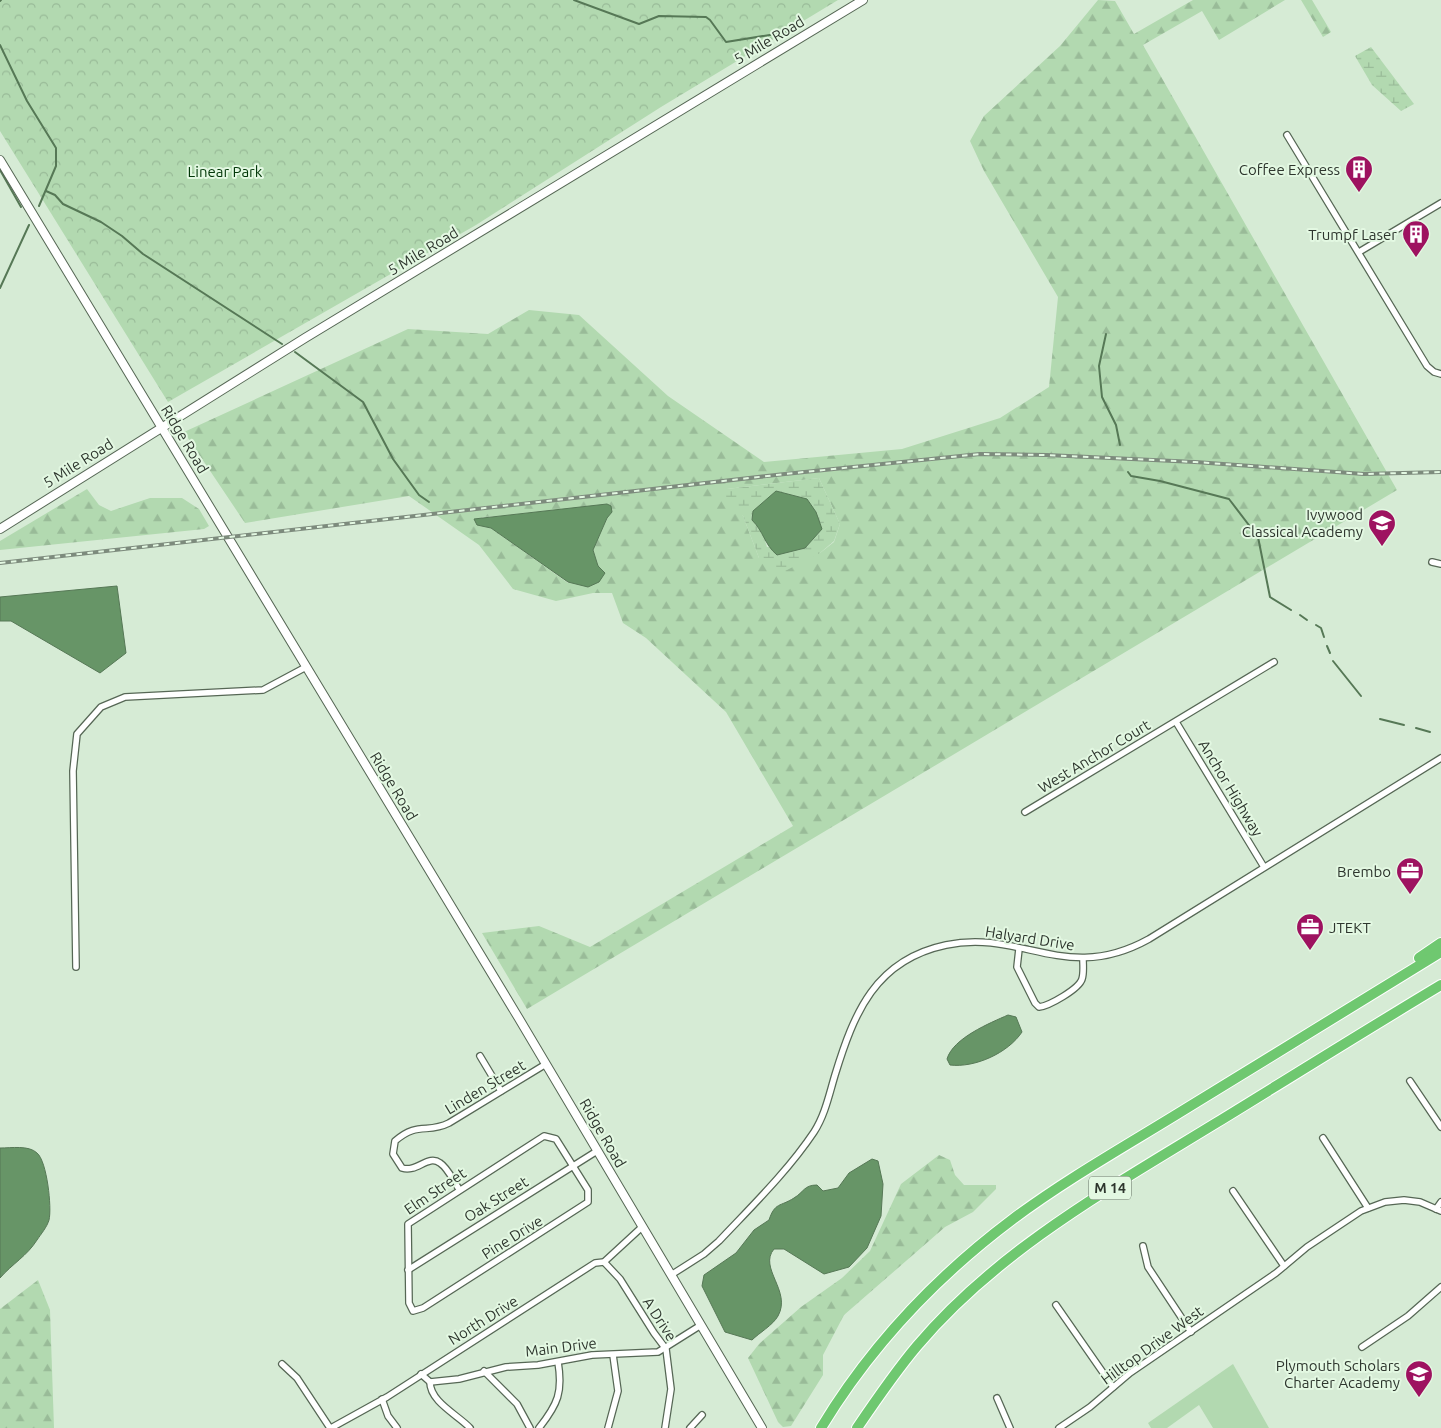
<svg xmlns="http://www.w3.org/2000/svg" width="1441" height="1428" font-family="Ubuntu,sans-serif">
	<style>
		.grass { fill: #b2d9b0 }
		.forest { fill: url(#forest-firs); fill-rule: evenodd }
		.wetland { fill: url(#wetland-marsh); fill-rule: evenodd }
		.park { fill: url(#park-crowns) }
		.water { fill: #679567; stroke: #567856 }
		.lines { fill: none; stroke-linecap: round; stroke-linejoin: round }
		.stream { stroke: #567856; stroke-width: 2 }
		.street-casing { stroke: #566755; stroke-width: 8 }
		.secondary-casing { stroke: #566755; stroke-width: 10 }
		.highway-casing { stroke: #fff; stroke-width: 12 }
		.street { stroke: #fff; stroke-width: 5.5 }
		.secondary { stroke: #fff; stroke-width: 8 }
		.highway { stroke: #6fc870; stroke-width: 10 }
		.rail-casing { stroke: #7d8b7d; stroke-width: 4 }
		.rail { stroke: #e3f8e2; stroke-width: 2; stroke-dasharray: 5.5; stroke-linecap: butt }
		.labels { text-anchor: middle; dominant-baseline: central; stroke-width: 4; stroke-linejoin: round; paint-order: stroke }
		.shield { fill: #e3f8e2; stroke: #647064; stroke-width: 1 }
		.shield-label { font-size: 14px; font-weight: bold; fill: #2e362e }
		.street-label { font-size: 15px; fill: #2e362e; stroke: #e3f8e2 }
		.poi-label { font-size: 15px; fill: #2e362e; stroke: #e3f8e2; text-anchor: end }
		.park-label { font-size: 15px; fill: #023708; stroke: #e3f8e2 }
	</style>
	<defs>
		<pattern id="forest-firs" width="22" height="20" patternUnits="userSpaceOnUse" patternTransform="scale(1.25)"><rect width="22" height="20" fill="#b2d9b0"/><path d="M5 1l3.5 6h-7zM16 11l3.5 6h-7z" fill="#99bb98"/></pattern>
		<pattern id="wetland-marsh" width="20" height="14" patternUnits="userSpaceOnUse" patternTransform="scale(1.25)"><rect width="20" height="14" fill="#b2d9b0"/><path d="M1 5h8M5 5V1M11 12h8M15 12V8" fill="none" stroke="#99bb98"/></pattern>
		<pattern id="park-crowns" width="20" height="18" patternUnits="userSpaceOnUse" patternTransform="scale(1.25)"><rect width="20" height="18" fill="#b2d9b0"/><path d="M2 6a3 3 0 1 1 6 0M12 15a3 3 0 1 1 6 0" fill="none" stroke="#99bb98"/></pattern>
	</defs>
	<rect width="100%" height="100%" fill="#d6ebd5"/>
	<path class="grass" d="M1233,1364l36,64h-56l-14,-23 -32,23h-16l-3,-5z"/>
	<g class="forest">
		<path d="M1098,0l17,1 19,33 59,-34h92l-66,40 -17,-29 -59,34 254,445 -870,519 -45,-76 57,-7 51,21 203,-121 -67,-114 -80,-74 -23,-15 -11,-30h-19l-37,8 -43,-12 -34,-44 -70,-49 -164,27 -61,-91 224,-103 80,5 41,-24 50,5 89,81 96,66 138,-13 98,-31 49,-31 9,-90 -74,-126 -14,-30 14,-25 76,-70zM819,478l21,46 -6,18 -14,11 -61,5 -16,-42 -16,-27zM612,512l-5,6 -14,32 5,16 -30,17 -77,-55 -9,-11z"/>
		<path d="M1301,0h11l19,32 -8,5z"/>
		<path d="M87,489l12,16 12,6 39,-13h32l17,11 10,17 -5,3 -204,21v-9z"/>
		<path d="M939,1155l11,5 5,15 9,10h32v4l-23,23 -28,15 -101,88 -21,40v20l-32,51 -8,1 -5,-5 -30,-64 11,-14 42,-37 41,-29 28,-27 31,-67z"/>
		<path d="M38,1280l12,30 4,118h-54v-119z"/>
	</g>
	<g class="wetland">
		<path d="M1371,47l43,57 -13,7 -29,-26 -17,-29z"/>
		<path d="M819,478l21,46 -6,17 -14,12 -33,17 -22,-3 -6,-9 -16,-42 -21,-19 5,-8zM752,520l70,9 -17,19 -38,-1 -5,-16z"/>
	</g>
	<path class="park" d="M0,0h838l-177,107 -185,118 -308,177 -168,-271z"/>
	<g class="water">
		<path d="M776,491l31,8 9,13 6,17 -17,19 -28,7c-13,-11 -13,-23 -25,-35l1,-9z"/>
		<path d="M607,504l4,2 1,6 -5,6 -14,32 5,16 7,7 -6,9 -11,5 -20,-5 -77,-54 -14,-3 -3,-6z"/>
		<path d="M117,586l9,67 -26,20 -89,-52h-11v-24z"/>
		<path d="M1008,1015l8,2 6,15c-14,21 -47,36 -72,33l-3,-6c6,-21 43,-36 61,-44z"/>
		<path d="M0,1148c11,0 29,-3 37,5 10,8 15,55 12,67 -2,7 -8,14 -12,20 -10,16 -25,24 -37,38z"/>
		<path d="M872,1159l6,2 5,23 -2,32 -14,32 -18,19 -25,7 -40,-25h-10c-16,19 18,42 4,67 -5,9 -19,17 -26,24l-27,-8 -23,-46 2,-11 32,-22 18,-23 15,-10c6,-18 11,-13 25,-22 10,-6 10,-13 23,-13l6,6 15,-3 11,-15z"/>
	</g>
	<g class="lines">
		<g class="stream">
			<path d="M574,0l65,24 20,-8 47,1 4,3 16,22 62,-10"/>
			<path d="M0,1l1,-1"/>
			<path d="M0,45l27,56 29,47v18l-17,40"/>
			<path d="M0,170l21,37"/>
			<path d="M46,191l9,4 8,9 38,18 21,14 21,18 139,90"/>
			<path d="M0,288l29,-63"/>
			<path d="M1106,334l-7,32 3,31 14,28 4,20"/>
			<path d="M295,352l68,50 30,57 26,36 10,7"/>
			<path d="M1128,472l3,4 29,5 69,18 29,38 12,60 21,13"/>
			<path d="M1300,615l7,5"/>
			<path d="M1316,625l5,3 3,9"/>
			<path d="M1327,646l3,7"/>
			<path d="M1333,661l28,35"/>
			<path d="M1380,719l24,6"/>
			<path d="M1416,728l14,4"/>
		</g>
		<g class="street-casing">
			<g id="street">
				<path d="M1287,135l140,231 7,6 7,2"/>
				<path d="M1359,252l82,-49"/>
				<path d="M1432,562l9,2"/>
				<path d="M1176,722l88,145"/>
				<path d="M1025,812l249,-150"/>
				<path d="M1019,949l-2,18 18,36 4,4c10,-1 40,-18 43,-28 2,-6 1,-14 1,-20"/>
				<path d="M76,967l-3,-196 4,-37 24,-27 24,-10 138,-7 43,-23"/>
				<path d="M480,1056l21,35"/>
				<path d="M1410,1081l31,46"/>
				<path d="M544,1136l12,3 32,51v12l-165,106 -10,3 -4,-8 -1,-79z"/>
				<path d="M1323,1138l45,70"/>
				<path d="M459,1189c-5,-7 -11,-21 -19,-26 -12,-9 -23,10 -38,5l-9,-14 2,-13c23,-20 32,-7 54,-18l97,-59"/>
				<path d="M1233,1191l51,75"/>
				<path d="M1436,1209l5,-7"/>
				<path d="M1143,1246l5,21 43,65"/>
				<path d="M604,1262l16,17 34,54 12,16 5,40 -6,39"/>
				<path d="M408,1270l189,-119"/>
				<path d="M671,1275l33,-21 15,-13c32,-34 69,-70 95,-109 11,-17 15,-37 21,-57 19,-62 40,-115 111,-130 77,-16 120,40 203,-6l292,-181"/>
				<path d="M1056,1305l57,82"/>
				<path d="M1362,1347l46,-31 33,-29"/>
				<path d="M282,1364l15,14 33,50"/>
				<path d="M484,1371l33,33 13,24"/>
				<path d="M421,1374l9,8 29,-3 47,-12 32,-2 54,-10 66,-3 43,-27"/>
				<path d="M430,1382c0,20 28,33 40,46"/>
				<path d="M997,1398l13,30"/>
				<path d="M382,1399l6,17 9,12"/>
				<path d="M331,1428l56,-31 208,-134 9,-1 38,-35"/>
				<path d="M539,1428c19,-24 24,-36 19,-66"/>
				<path d="M608,1428l10,-37 -5,-36"/>
				<path d="M690,1428l12,-13"/>
				<path d="M1059,1428l31,-21 40,-34 146,-100 31,-26 54,-36 24,-9 19,-2 16,2 21,9"/>
			</g>
		</g>
		<g class="secondary-casing">
			<g id="secondary">
				<path d="M0,160l518,857 244,411"/>
				<path d="M0,529l305,-191 558,-338"/>
			</g>
		</g>
		<g class="highway-casing">
			<g id="highway">
				<path d="M1419,958l22,-15"/>
				<path d="M821,1428c49,-81 116,-152 192,-209 55,-41 116,-75 174,-111 85,-52 169,-104 254,-156"/>
				<path d="M857,1428c19,-28 38,-56 60,-82 81,-96 193,-158 299,-223 75,-46 150,-93 225,-138"/>
			</g>
		</g>
		<use href="#street" class="street"/>
		<use href="#secondary" class="secondary"/>
		<use href="#highway" class="highway"/>
		<g class="rail-casing">
			<path id="rail" d="M0,563l785,-89 195,-20 67,1 148,7 169,12 77,-2"/>
		</g>
		<use href="#rail" class="rail"/>
	</g>
	<defs>
		<g id="building-pin" transform="scale(1.4375)"><path d="M0 17L-7.5 6A9.5 9.5 0 1 1 7.5 6Z" fill="#9e1260" stroke="#e3f8e2"/><path d="M-4-6H4V6H1V3H-1V6H-4ZM-2.5-4.3h1.7v1.8h-1.7ZM.8-4.3h1.7v1.8H.8ZM-2.5-1h1.7V.8h-1.7ZM.8-1h1.7V.8H.8Z" fill="#fff"/></g>
		<g id="school-pin" transform="scale(1.4375)"><path d="M0 17L-7.5 6A9.5 9.5 0 1 1 7.5 6Z" fill="#9e1260" stroke="#e3f8e2"/><path d="M0-5L7-2L0 1L-7-2ZM-4 1L0 2.5L4 1V4Q0 6-4 4Z" fill="#fff"/></g>
		<g id="office-pin" transform="scale(1.4375)"><path d="M0 17L-7.5 6A9.5 9.5 0 1 1 7.5 6Z" fill="#9e1260" stroke="#e3f8e2"/><path d="M-6-3h4V-5.5h4V-3h4V5H-6ZM-1-4.5V-3h2v-1.5ZM-6 0V1H6V0Z" fill="#fff"/></g>
	</defs>
	<g fill-rule="evenodd">
		<use href="#building-pin" x="1359" y="169"/>
		<use href="#building-pin" x="1416" y="234"/>
		<use href="#school-pin" x="1382" y="523"/>
		<use href="#office-pin" x="1410" y="871"/>
		<use href="#office-pin" x="1310" y="927"/>
		<use href="#school-pin" x="1419" y="1374"/>
	</g>
	<g class="labels">
		<rect class="shield" x="1089" y="1176.5" width="42" height="23" rx="4"/>
		<g class="shield-label">
			<text x="1110" y="1188">M 14</text>
		</g>
		<g class="street-label">
			<text transform="translate(769 40) rotate(-31)">5 Mile Road</text>
			<text transform="translate(423 251) rotate(-31)">5 Mile Road</text>
			<text transform="translate(185 439) rotate(59)">Ridge Road</text>
			<text transform="translate(78 463) rotate(-32)">5 Mile Road</text>
			<text transform="translate(1094 756) rotate(-31)">West Anchor Court</text>
			<text transform="translate(394 786) rotate(59)">Ridge Road</text>
			<text transform="translate(1231 788) rotate(59)">Anchor Highway</text>
			<text transform="translate(1030 938) rotate(9)">Halyard Drive</text>
			<text transform="translate(485 1087) rotate(-31)">Linden Street</text>
			<text transform="translate(603 1133) rotate(60)">Ridge Road</text>
			<text transform="translate(435 1191) rotate(-34)">Elm Street</text>
			<text transform="translate(496 1199) rotate(-32)">Oak Street</text>
			<text transform="translate(512 1237) rotate(-32)">Pine Drive</text>
			<text transform="translate(660 1319) rotate(57)">A Drive</text>
			<text transform="translate(483 1320) rotate(-32)">North Drive</text>
			<text transform="translate(1152 1345) rotate(-36)">Hilltop Drive West</text>
			<text transform="translate(561 1347) rotate(-7)">Main Drive</text>
		</g>
		<g class="poi-label">
			<text x="1340" y="169">Coffee Express</text>
			<text x="1397" y="234">Trumpf Laser</text>
			<text x="1363" y="514">Ivywood<tspan x="1363" dy="17">Classical Academy</tspan></text>
			<text x="1391" y="871">Brembo</text>
			<text x="1329" y="927" text-anchor="start">JTEKT</text>
			<text x="1400" y="1365">Plymouth Scholars<tspan x="1400" dy="17">Charter Academy</tspan></text>
		</g>
		<g class="park-label">
			<text x="225" y="171">Linear Park</text>
		</g>
	</g>
</svg>
